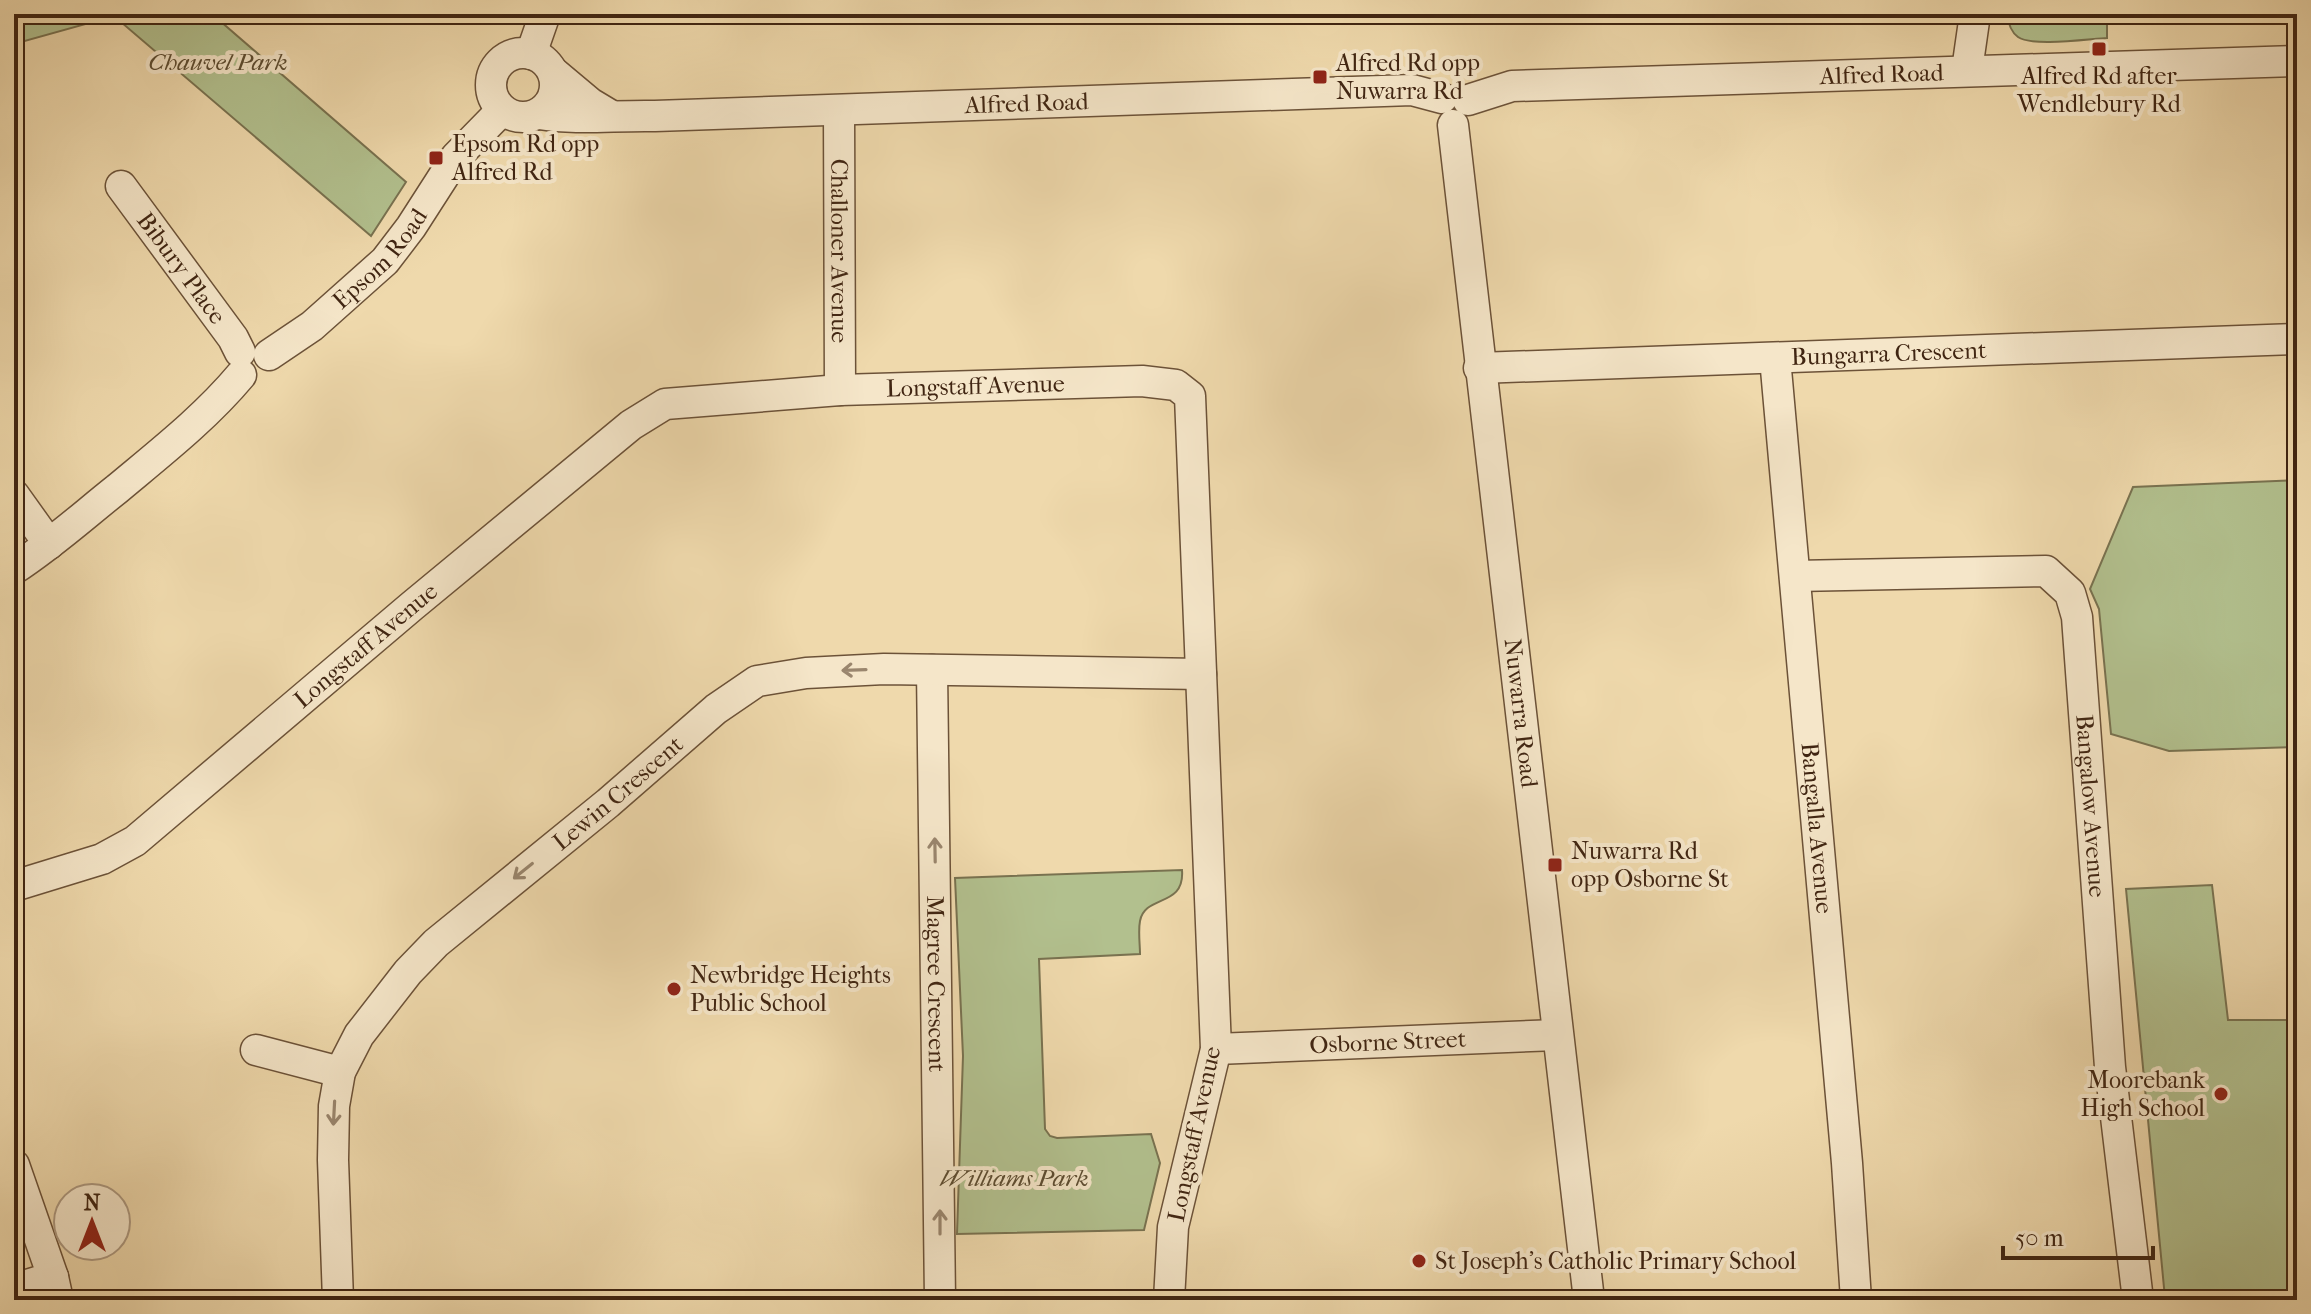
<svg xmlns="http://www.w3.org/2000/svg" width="2311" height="1314" font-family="'IM FELL French Canon',serif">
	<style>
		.green { fill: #b2c08e; stroke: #797250; stroke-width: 2 }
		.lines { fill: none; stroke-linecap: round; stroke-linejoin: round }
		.minor-casing { stroke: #6c5238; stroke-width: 33 }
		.minor { stroke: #f5e6c9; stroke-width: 30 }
		.oneway { stroke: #9a866e }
		.poi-dot { fill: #8f2418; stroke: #f5e6c9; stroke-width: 3 }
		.labels { text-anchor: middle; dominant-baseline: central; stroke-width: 8; stroke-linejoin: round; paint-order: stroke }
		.park-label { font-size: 24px; font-style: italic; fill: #5c4c31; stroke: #f5e6c9 }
		.poi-label { font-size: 24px; fill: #402512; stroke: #f5e6c9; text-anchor: start }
		.street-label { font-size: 24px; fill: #402512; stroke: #f5e6c9 }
	</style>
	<rect width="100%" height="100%" fill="#efd9ac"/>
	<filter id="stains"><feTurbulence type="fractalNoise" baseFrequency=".0025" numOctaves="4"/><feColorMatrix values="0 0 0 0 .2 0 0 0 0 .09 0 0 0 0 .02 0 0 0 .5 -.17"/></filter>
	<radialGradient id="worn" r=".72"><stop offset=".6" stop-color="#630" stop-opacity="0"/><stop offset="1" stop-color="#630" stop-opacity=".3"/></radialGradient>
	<g class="green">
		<path d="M14,14h198l194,168 -35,54 -257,-220 -100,28z"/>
		<path d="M2007,14h100v24c-19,1 -75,9 -89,-1 -7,-5 -10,-15 -11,-23z"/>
		<path d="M2297,480v267l-128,4 -58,-17 -12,-125 -9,-20 43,-102z"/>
		<path d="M1182,870c3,38 -37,24 -42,51 -2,10 0,23 0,33l-101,5 6,170 5,7 7,2 94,-4 9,29 -16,67 -187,4 6,-178 -8,-178z"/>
		<path d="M2212,885l16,135h69v280l-132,-2 -39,-409z"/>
	</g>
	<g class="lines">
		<g class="minor-casing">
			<g id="minor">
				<circle cx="523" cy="85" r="32"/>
				<path d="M531,54l14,-40"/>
				<path d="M1967,70l8,-56"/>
				<path d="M553,72l37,31 20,12"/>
				<path id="s1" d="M1468,100l44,-14 785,-25"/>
				<path id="s2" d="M839,111l1,279"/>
				<path id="s3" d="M539,114c39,6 76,1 116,2l757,-26 30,8"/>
				<path id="s4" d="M1453,125l136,1175"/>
				<path id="s5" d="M121,186l112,152 7,14"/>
				<path id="s6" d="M269,355l43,-29 73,-65 26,-34 45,-70 46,-47"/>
				<path id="s7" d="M1775,358l72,805 9,137"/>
				<path id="s8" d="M1479,368l818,-29"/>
				<path d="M14,495l35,49"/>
				<path d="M14,569c37,-24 69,-53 103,-80 43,-36 88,-71 124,-114"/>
				<path id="s9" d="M1795,576l251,-5 24,22 7,24 33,450 28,233"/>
				<path id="s10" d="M932,670l8,630"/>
				<path id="s11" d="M14,886l88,-27 33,-18 277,-235 219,-181 34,-21 175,-14 302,-9 34,4 14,11 26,653 -43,178 -4,73"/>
				<path id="s12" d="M1216,1049l341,-14"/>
				<path d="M256,1050l84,22"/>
				<path d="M14,1165l39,112 5,23"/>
				<path d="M14,1289l39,-12"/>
				<path id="s13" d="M338,1300l-5,-140 1,-54 6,-34 19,-37 49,-63 28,-29 172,-140 108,-94 41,-28 49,-8 78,-4 317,5"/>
			</g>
		</g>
		<use href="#minor" class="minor"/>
	</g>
	<defs><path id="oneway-shaft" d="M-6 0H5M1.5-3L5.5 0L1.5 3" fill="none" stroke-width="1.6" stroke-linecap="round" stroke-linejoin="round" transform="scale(2)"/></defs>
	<g class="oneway">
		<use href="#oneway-shaft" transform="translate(854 670) rotate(178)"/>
		<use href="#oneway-shaft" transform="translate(935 850) rotate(-91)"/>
		<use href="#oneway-shaft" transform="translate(523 871) rotate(141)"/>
		<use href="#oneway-shaft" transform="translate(334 1113) rotate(93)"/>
		<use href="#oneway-shaft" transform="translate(940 1222) rotate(-90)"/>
	</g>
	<g class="poi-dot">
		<rect x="2091" y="41" width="16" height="16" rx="4"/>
		<rect x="1312" y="69" width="16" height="16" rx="4"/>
		<rect x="428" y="150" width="16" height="16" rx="4"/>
		<rect x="1547" y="857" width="16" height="16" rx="4"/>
		<circle cx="674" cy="989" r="8"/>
		<circle cx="2221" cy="1094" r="8"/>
		<circle cx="1419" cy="1261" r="8"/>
	</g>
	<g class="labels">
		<g class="park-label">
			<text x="218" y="62">Chauvel Park</text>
			<text x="1014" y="1178">Williams Park</text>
		</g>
		<g class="poi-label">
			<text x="1336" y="63">Alfred Rd opp<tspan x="1336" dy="28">Nuwarra Rd</tspan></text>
			<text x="2099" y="76" text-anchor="middle">Alfred Rd after<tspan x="2099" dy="28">Wendlebury Rd</tspan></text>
			<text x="452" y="144">Epsom Rd opp<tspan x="452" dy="28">Alfred Rd</tspan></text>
			<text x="1571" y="851">Nuwarra Rd<tspan x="1571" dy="28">opp Osborne St</tspan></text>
			<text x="690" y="975">Newbridge Heights<tspan x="690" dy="28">Public School</tspan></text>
			<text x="2205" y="1080" text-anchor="end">Moorebank<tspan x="2205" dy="28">High School</tspan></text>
			<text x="1435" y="1261">St Joseph's Catholic Primary School</text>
		</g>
		<g class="street-label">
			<text stroke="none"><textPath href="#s1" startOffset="416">Alfred Road</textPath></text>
			<text stroke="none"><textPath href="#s3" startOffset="488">Alfred Road</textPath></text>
			<text stroke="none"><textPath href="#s2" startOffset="140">Challoner Avenue</textPath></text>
			<text stroke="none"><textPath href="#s6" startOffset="148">Epsom Road</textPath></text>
			<text stroke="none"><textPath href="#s5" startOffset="102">Bibury Place</textPath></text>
			<text stroke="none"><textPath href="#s8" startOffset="410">Bungarra Crescent</textPath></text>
			<text stroke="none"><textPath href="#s11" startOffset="1128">Longstaff Avenue</textPath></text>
			<text stroke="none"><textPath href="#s11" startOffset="432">Longstaff Avenue</textPath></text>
			<text stroke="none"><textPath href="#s4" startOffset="592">Nuwarra Road</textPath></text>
			<text stroke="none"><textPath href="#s13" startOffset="626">Lewin Crescent</textPath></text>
			<text stroke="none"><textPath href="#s9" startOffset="498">Bangalow Avenue</textPath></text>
			<text stroke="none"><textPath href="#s7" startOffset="472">Bangalla Avenue</textPath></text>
			<text stroke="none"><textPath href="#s10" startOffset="314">Magree Crescent</textPath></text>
			<text stroke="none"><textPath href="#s12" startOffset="172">Osborne Street</textPath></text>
			<text transform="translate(1194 1134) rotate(-78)">Longstaff Avenue</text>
		</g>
	</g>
	<rect width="2311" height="1314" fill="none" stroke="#efd9ac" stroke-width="48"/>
	<rect x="16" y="16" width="2279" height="1282" fill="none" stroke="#402512" stroke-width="4"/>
	<rect x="24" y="24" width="2263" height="1266" fill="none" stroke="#402512" stroke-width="2"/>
	<g transform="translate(92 1222)"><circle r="38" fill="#f5e6c9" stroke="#ad9980" stroke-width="2"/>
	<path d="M0-6L14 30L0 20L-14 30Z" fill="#8f2418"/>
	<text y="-12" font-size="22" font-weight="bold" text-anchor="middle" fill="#402512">N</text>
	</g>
	<path d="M2003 1246v12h150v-12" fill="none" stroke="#402512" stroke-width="4"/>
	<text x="2015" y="1246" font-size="24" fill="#402512" stroke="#f5e6c9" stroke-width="6" paint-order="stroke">50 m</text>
	<rect width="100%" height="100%" filter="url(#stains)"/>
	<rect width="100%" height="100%" fill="url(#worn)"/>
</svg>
